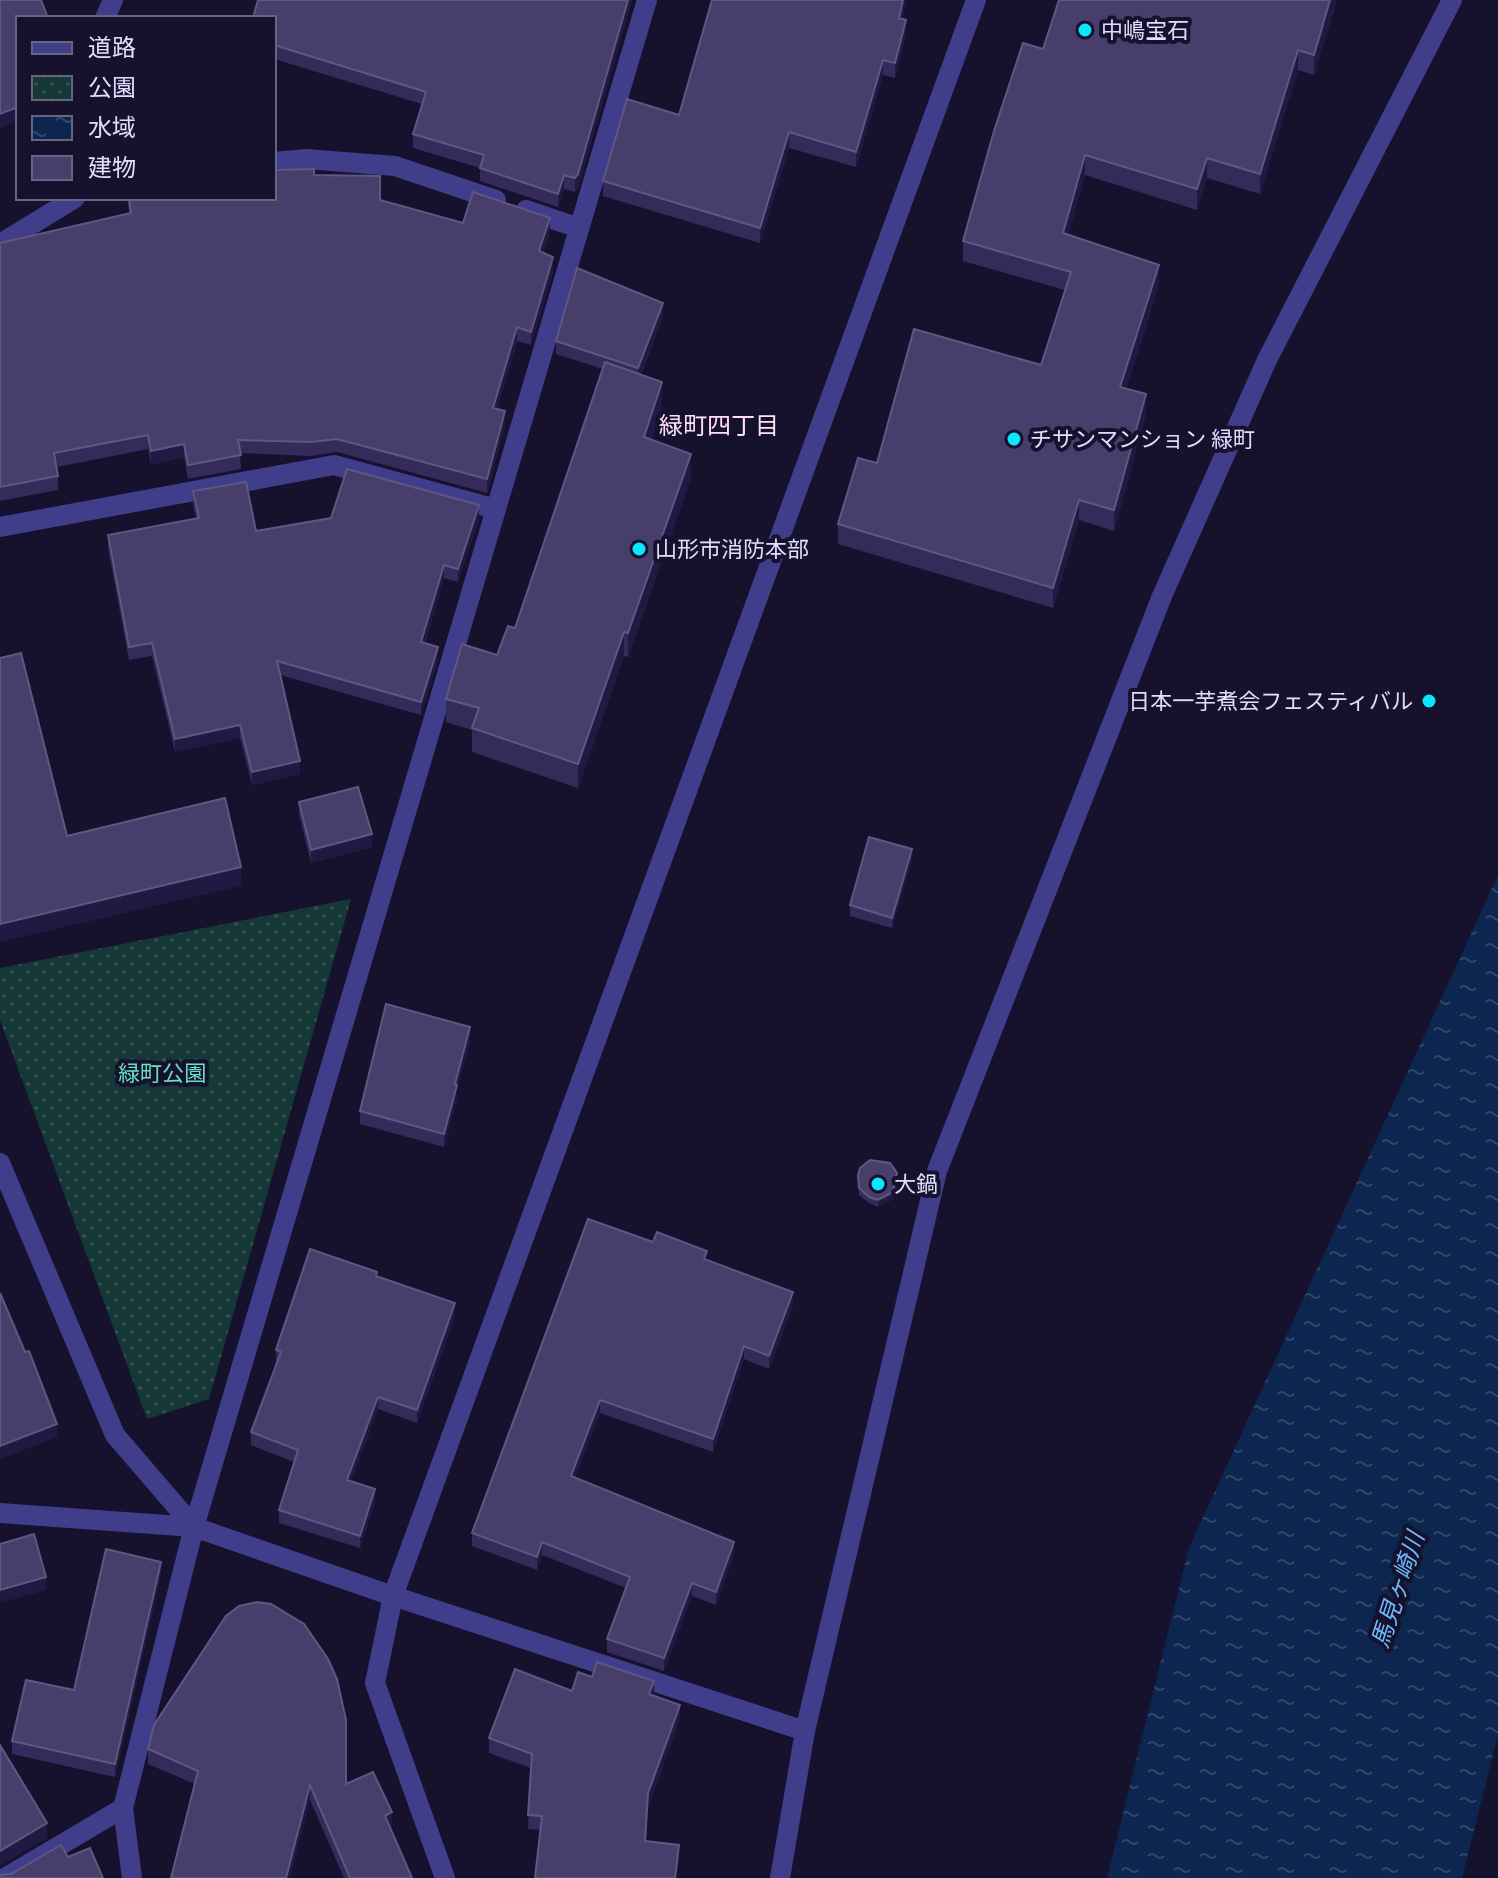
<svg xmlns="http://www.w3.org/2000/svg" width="1498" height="1878" font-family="'Roboto Condensed','Noto Sans JP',sans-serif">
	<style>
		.park { fill: url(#park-dots) }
		.water { fill: url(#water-ripples) }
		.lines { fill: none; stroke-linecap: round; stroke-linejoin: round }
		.service { stroke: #403d8b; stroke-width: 20 }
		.minor { stroke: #403d8b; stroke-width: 20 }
		.tertiary { stroke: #403d8b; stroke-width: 20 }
		.wall { fill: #342b5a }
		.shaded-wall { fill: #201941 }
		.building { fill: #473e6c; stroke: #5f5783; stroke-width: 2 }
		.poi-dot { fill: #0ae6fe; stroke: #16122d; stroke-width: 3 }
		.labels { text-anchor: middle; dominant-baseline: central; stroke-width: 8; stroke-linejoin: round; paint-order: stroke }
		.poi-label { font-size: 22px; fill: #e1ddff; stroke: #16122d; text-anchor: start }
		.park-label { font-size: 22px; fill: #67e1c3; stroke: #16122d }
		.neighbourhood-label { font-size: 24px; fill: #ffdff3; stroke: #16122d }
		.water-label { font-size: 24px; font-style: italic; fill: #6cbbff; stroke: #16122d }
	</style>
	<defs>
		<pattern id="park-dots" width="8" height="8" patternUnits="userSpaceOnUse" patternTransform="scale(2)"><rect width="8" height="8" fill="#153735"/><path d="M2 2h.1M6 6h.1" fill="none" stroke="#375453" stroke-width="1.8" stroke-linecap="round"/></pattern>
		<pattern id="water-ripples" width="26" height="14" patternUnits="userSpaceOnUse" patternTransform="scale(2)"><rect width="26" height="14" fill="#0d2650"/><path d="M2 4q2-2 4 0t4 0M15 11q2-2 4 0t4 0" fill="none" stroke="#30456a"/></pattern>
	</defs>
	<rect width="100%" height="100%" fill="#16122d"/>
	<path class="park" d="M351,899l-142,500 -62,20 -147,-399v-52z"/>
	<path class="water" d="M1498,875v860l-36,143h-355l82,-330z"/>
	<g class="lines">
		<g class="service">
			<path d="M105,18l8,-18"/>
			<path d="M274,162l32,-3 89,7 101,34"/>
			<path d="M526,210l53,18"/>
			<path d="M0,244l75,-46"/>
			<path d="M0,527l334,-62 162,44"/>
			<path d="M0,1513l194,14 -71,281 -118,70"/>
			<path d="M194,1527l453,-1527"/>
			<path d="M123,1808l9,70"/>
		</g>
		<path class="minor" d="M805,1731l-412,-135 583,-1596"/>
		<g class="tertiary">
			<path d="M0,1163l115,272 79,92 199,69 -18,87 70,195"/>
			<path d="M780,1878l25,-147 132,-560 225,-575 105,-236 185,-360"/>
		</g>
	</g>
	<g class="wall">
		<path d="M258,0h374l-54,188 -3,4 -11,-3 -6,18 -78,-26v-13l-67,-20v-14l9,-30 -148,-45v-41z"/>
		<path d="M1059,0h278l-23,75 -16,-5 -38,124 -53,-16 -10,32 -112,-35 -17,60 91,50 -33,104 20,26 -32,116 -35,-11 -26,88 -215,-64v-20l39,-61 164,-98 24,-75 -102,-29v-20l80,-192z"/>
		<path d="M903,19l3,16 -11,43 -12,-3 -27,92 -67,-19 -29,95 -157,-47v-15l76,-66z"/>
		<path d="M314,175l66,25 83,23 87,9 -7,21 10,18 -22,74 -14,-4 -20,68 8,16 -18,68 -150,-41 -26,4 -71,-3 1,16 -53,10 -4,-22 -33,8 -3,-16 -91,18 1,9v14l-58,11v-258l129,-30 -2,-15h147z"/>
		<path d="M663,316l-22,59 21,31 -11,34 40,38 -63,179 -4,-1 -46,132 -106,-36v-22l-26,-8v-23l51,-44 18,-27 88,-259 -47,-15v-13z"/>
		<path d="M193,491l63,40 223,-13 -21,64 -14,-4 -19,65 13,17 -17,55 -141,-40 20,99 -48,11 -12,-47 -65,14 -23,-96 -23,4 -21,-112v-13l88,-16 -3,-15z"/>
		<path d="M299,802l73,45 -61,16 -12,-48z"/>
		<path d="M912,860l-20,68 -42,-12v-11z"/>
		<path d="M470,1040l-13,49v9l-13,49 -84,-23v-13z"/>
		<path d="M858,1175l39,5 -4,19 -15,8 -9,-4 -10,-8z"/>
		<path d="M653,1242l54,18 86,45 -24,64 -25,-10 -31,93 -113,-39 -25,65 159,77 -18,50 -24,-9 -28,75 -57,-19v-13l19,-51 -84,-33 -5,15 -65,-24v-13z"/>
		<path d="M377,1276l78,40 -38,107 -39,-14 -27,72 24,21 -15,46 -81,-25v-13l15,-48 -43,-17v-13l26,-69h-1v-13z"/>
		<path d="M161,1575l-46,202 -103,-23v-13l62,-51z"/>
		<path d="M592,1677l62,19 26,23 -32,89 -2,33 33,18 -139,-29 -12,-1 3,-61 -42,-15v-15l83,-47z"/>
		<path d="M148,1749l198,35 46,43 -2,1 22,50h-68l-34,-78 -115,-16 -47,-20z"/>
	</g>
	<g class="shaded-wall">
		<path d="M628,0h4l-54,188 -3,4v-14z"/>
		<path d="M903,0h4l-8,33v-15z"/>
		<path d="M1330,0h7l-23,75v-20z"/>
		<path d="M906,20v15l-11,43v-15z"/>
		<path d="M1298,50v20l-38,124v-20z"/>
		<path d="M883,60v15l-27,92v-15z"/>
		<path d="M18,107v14l-18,7v-14z"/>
		<path d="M789,132v16l-29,95v-15z"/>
		<path d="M1085,155v20l-22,79v-21z"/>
		<path d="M1207,158v20l-10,32v-21z"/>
		<path d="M564,175v14l-6,18v-13z"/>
		<path d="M550,218v14l-11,33v-14z"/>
		<path d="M553,257v14l-22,74v-13z"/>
		<path d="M1159,265v20l-39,122v-20z"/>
		<path d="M663,303v13l-25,65v-13z"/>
		<path d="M517,327v14l-24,81v-14z"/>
		<path d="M662,382v24l-18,55v-24z"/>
		<path d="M1146,394v21l-32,116v-21z"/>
		<path d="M505,411v14l-18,68v-14z"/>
		<path d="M184,444v13l-33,8v-14z"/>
		<path d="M691,454v24l-63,179v-24z"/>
		<path d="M1079,500v20l-26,88v-20z"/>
		<path d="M479,505v13l-21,64v-13z"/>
		<path d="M444,565v13l-23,77v-13z"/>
		<path d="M624,632v24l-46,132v-24z"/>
		<path d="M438,647v13l-17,55v-13z"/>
		<path d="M240,725v13l-65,14v-13z"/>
		<path d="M300,761v13l-48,11v-13z"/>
		<path d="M372,834v13l-61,16v-13z"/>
		<path d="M912,849v11l-20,68v-10z"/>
		<path d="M241,867v19l-241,56v-18z"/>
		<path d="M470,1027v13l-13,49v9l-13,49v-13l11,-50z"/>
		<path d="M897,1173v7l-4,19 -15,8v-7z"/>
		<path d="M793,1292v13l-24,64v-13z"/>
		<path d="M455,1303v13l-38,107v-13z"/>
		<path d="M744,1346v13l-31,93v-13z"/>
		<path d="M378,1397v12l-31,84v-13z"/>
		<path d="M600,1400v13l-29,76v-13z"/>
		<path d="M57,1424v13l-57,22v-13z"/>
		<path d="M375,1489v13l-15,46v-12z"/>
		<path d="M542,1542v13l-5,15v-13z"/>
		<path d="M734,1542v13l-18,50v-13z"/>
		<path d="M161,1562v13l-46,202v-13z"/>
		<path d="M46,1577v13l-46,13v-13z"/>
		<path d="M692,1583v13l-28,75v-13z"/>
		<path d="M654,1681v14l-5,-1z"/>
		<path d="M680,1705v14l-32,89 -3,47 3,-62z"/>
		<path d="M310,1785v15l-20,78h-4z"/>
		<path d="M392,1812v15l-7,4v-15z"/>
		<path d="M47,1823v15l-47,28v-15z"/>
		<path d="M679,1845v14l-2,19h-2z"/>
	</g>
	<g class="building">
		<path d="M0,0h41l7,18h-30v89l-18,7z"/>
		<path d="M258,0h370l-50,174 -3,4 -11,-3 -6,19 -78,-26 4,-13 -71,-21 13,-42 -152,-47v-27h-21z"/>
		<path d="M712,0h191l-4,18 7,2 -11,43 -12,-3 -27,92 -67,-20 -29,96 -157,-47 24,-82 52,16z"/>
		<path d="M1059,0h271l-16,55 -16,-5 -38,124 -53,-16 -10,31 -112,-34 -22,78 96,32 -39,122 26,7 -32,116 -35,-10 -26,88 -215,-64 20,-66 19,5 37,-134 127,36 30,-93 -108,-31 31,-110 29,-88 20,6z"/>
		<path d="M314,169v6l66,1v24l83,23 10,-31 77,26 -11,33 14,6 -22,75 -14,-5 -24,81 12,3 -18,68 -150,-40 -26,3 -73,-2 3,15 -53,10 -4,-21 -33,7 -3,-16 -94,18 4,23 -58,11v-244l131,-30 -2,-15h145v-28z"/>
		<path d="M577,268l86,35 -25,65 -82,-27z"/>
		<path d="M605,362l57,20 -18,55 47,17 -63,179 -4,-1 -46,132 -106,-36 7,-20 -33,-9 16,-55 35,11 11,-29 7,2z"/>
		<path d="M347,469l132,36 -21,64 -14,-4 -23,77 17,5 -17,55 -144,-41 23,100 -48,11 -12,-47 -65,14 -23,-96 -23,4 -21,-112 91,-17 -6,-27 53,-9 10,49 75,-13z"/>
		<path d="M21,653l46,183 158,-38 16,69 -241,57v-266z"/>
		<path d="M358,787l14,47 -61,16 -12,-48z"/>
		<path d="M869,837l43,12 -20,69 -42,-13z"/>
		<path d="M386,1004l84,23 -15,57 2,1 -13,49 -84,-23z"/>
		<path d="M870,1160l20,3 7,10 -4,19 -15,8 -9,-3 -10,-9 -1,-13 2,-7z"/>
		<path d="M588,1219l65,23 4,-10 50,19 -3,8 89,33 -24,64 -25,-10 -31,93 -113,-39 -29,76 163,66 -18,50 -24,-9 -28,75 -57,-19 23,-62 -88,-35 -5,15 -65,-24z"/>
		<path d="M310,1249l67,23 -1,4 79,27 -38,107 -39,-13 -31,83 28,9 -15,47 -81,-26 19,-60 -47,-18 30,-80 -5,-2z"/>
		<path d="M0,1293l25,59 4,-1 28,73 -57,22z"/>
		<path d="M34,1534l12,43 -46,13v-46z"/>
		<path d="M106,1549l55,13 -46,202 -103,-23 14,-61 48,10z"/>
		<path d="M257,1602l14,2 33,20 24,35 9,20 9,41v64l27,-12 19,40 -7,4 27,62h-62l-40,-93 -24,93h-115l27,-107 -50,-22 6,-24 72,-109 13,-10z"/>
		<path d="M597,1662l57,19 -5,13 31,11 -32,88 -3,48 34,4 -4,33h-140l7,-62 -14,-1 4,-61 -43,-16 26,-69 57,22 6,-19 14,5z"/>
		<path d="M0,1745l47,78 -47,28z"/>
		<path d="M61,1845l7,12 22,-9 13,30h-103v-3l11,-1z"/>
	</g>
	<g class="poi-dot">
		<circle cx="1085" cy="30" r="8"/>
		<circle cx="1014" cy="439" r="8"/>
		<circle cx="639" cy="549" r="8"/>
		<circle cx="1429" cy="701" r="8"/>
		<circle cx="878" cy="1184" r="8"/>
	</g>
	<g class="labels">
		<g class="poi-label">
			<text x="1101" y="30">中嶋宝石</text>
			<text x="1030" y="439">チサンマンション 緑町</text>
			<text x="655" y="549">山形市消防本部</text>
			<text x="1413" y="701" text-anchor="end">日本一芋煮会フェスティバル</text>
			<text x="894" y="1184">大鍋</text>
		</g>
		<g class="park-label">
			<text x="162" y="1073">緑町公園</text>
		</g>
		<g class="neighbourhood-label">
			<text x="719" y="426">緑町四丁目</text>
		</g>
		<g class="water-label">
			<text transform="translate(1398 1590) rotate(-72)">馬見ヶ崎川</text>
		</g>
	</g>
	<rect x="16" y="16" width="260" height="184" fill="#16122d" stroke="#676381" stroke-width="2"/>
	<rect x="32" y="42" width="40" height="12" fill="#403d8b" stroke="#676381" stroke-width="2"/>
	<text x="88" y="56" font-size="24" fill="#e1ddff">道路</text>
	<rect x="32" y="76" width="40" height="24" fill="url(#park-dots)" stroke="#676381" stroke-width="2"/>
	<text x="88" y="96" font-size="24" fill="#e1ddff">公園</text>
	<rect x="32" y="116" width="40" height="24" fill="url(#water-ripples)" stroke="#676381" stroke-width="2"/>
	<text x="88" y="136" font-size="24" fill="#e1ddff">水域</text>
	<rect x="32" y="156" width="40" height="24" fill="#473e6c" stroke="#676381" stroke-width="2"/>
	<text x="88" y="176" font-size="24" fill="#e1ddff">建物</text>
</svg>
